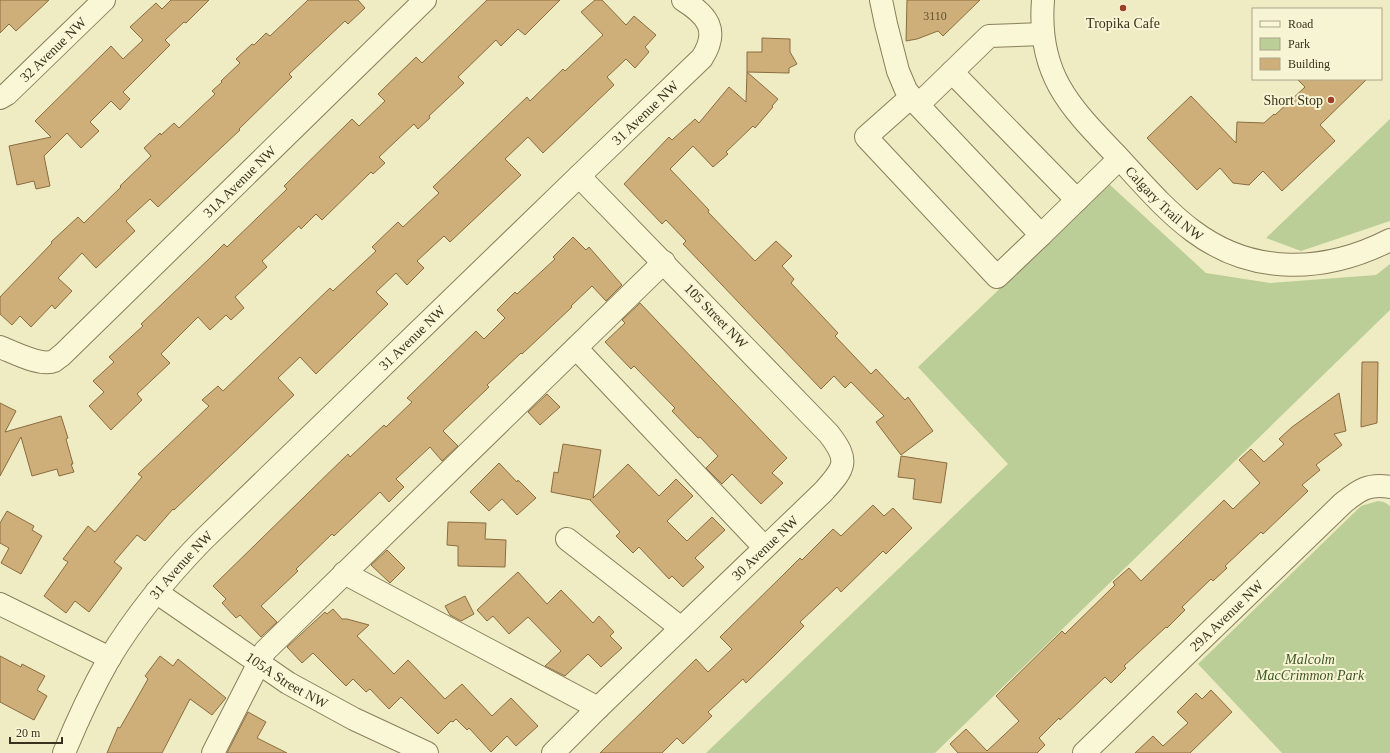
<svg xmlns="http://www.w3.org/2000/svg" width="1390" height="753" font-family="'Times New Roman',serif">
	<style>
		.green { fill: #bbce97 }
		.building { fill: #cfaf79; stroke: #8a6d3f }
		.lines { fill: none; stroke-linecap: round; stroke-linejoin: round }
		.minor-casing { stroke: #8a7e5a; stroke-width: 24 }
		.minor { stroke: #faf7d7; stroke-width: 22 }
		.poi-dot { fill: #9b4128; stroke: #f7f4d4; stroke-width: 1.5 }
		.labels { text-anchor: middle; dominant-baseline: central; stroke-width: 4; stroke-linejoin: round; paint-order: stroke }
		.number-label { font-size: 12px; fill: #5f5135 }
		.poi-label { font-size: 14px; fill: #3a321e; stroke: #f7f4d4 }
		.street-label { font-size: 14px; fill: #3a321e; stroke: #f7f4d4 }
		.park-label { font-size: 14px; font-style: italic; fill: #3f5724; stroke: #f7f4d4 }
	</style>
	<rect width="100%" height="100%" fill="#efecc4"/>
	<g class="green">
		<path d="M1390,119v102l-89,30 -35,-13z"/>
		<path d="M1109,184l97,89 64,10 106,-8 14,-11v46l-455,443h-229l302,-289 -90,-97z"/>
		<path d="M1378,501l6,1 6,4v247h-108l-84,-89 163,-158z"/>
	</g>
	<g class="building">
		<path d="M0,0h49l-33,31 -7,-7 -9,9z"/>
		<path d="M171,0h38l-23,23 -2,-1 -19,18 5,5 -47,47 7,7 -10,11 -9,-9 -21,21 9,9 -18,17 -14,-15 -23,23 6,30 -14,3 -2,-8 -17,4 -8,-39 42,-9 -16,-16 76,-75 12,13 20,-19 -13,-13 26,-24 6,6z"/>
		<path d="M308,0h50l7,8 -17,16 -3,-3 -56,53 3,3 -53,52 1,1 -82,77 -8,-8 -24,22 9,10 -39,37 -14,-15 -24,25 14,13 -17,18 -3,-4 -21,22 -11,-11 -8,9 -12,-11v-17l52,-54 -1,-1 27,-25 6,6 37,-36 -1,-1 31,-30 -7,-8 16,-15 1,2 13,-12 5,5 36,-34 -3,-3 10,-9 -1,-1 19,-18 -4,-4 16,-15 2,1 12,-12 4,3z"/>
		<path d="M487,0h73l-35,35 -7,-6 -17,17 -5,-6 -38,37 6,6 -35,33 1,2 -12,11 -4,-5 -35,33 6,6 -12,11 -2,-2 -49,48 -6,-6 -15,15 -2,-3 -37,35 5,6 -32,30 9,11 -13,12 -5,-5 -16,15 -12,-13 -37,37 9,9 -33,31 5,6 -31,30 -22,-24 15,-14 -11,-11 21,-19 -5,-5 34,-31 -2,-2 70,-67 13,-13 3,3 60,-58 -3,-3 68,-67 7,7 26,-25 -7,-7 38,-37 6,6z"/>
		<path d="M595,0h7l24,25 8,-9 22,19 -11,12 4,5 -14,16 -9,-9 -19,18 7,8 -71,68 -15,-16 -23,22 16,16 -71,67 -6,-6 -27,25 7,7 -17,17 -11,-12 -20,19 12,12 -72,70 -16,-17 -22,21 16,17 -120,115 -1,-1 -28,32 -8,-6 -23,27 8,6 -33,44 -14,-11 -9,12 -22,-17 24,-34 -5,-3 25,-33 7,6 47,-55 -4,-3 71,-68 -7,-6 16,-14 5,5 107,-103 3,3 43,-40 -4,-4 26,-25 5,5 36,-34 -6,-6 94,-90 3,4 33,-32 2,2 38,-36 -22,-23z"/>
		<path d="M907,0h73l-37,36 -5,-5 -21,8 -11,2z"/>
		<path d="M762,38l28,1v13l7,12 -8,4v5l-42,-1v-20h15z"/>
		<path d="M747,72l31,27 -6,7 1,1 -18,21 -2,-2 -27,26 2,2 -15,13 -20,-21 -23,23 39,41 -1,2 47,49 21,-20 16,15 -10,10 12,13 -3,4 47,50 -3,3 36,38 5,-5 29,31 3,-3 25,34 -32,24 -25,-33 8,-6 -33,-34 -6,6 -11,-12 -13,13 -138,-145 3,-3 -20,-21 -4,4 -38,-40 45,-47 3,3 23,-21 4,4 30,-36 17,15z"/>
		<path d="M1297,79h70l-47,46 15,16 -53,50 -19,-20 -14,14 -16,-2 -13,-15 -23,22 -50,-52 44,-42 45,47 1,-21 27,1 10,-9 1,1 30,-28z"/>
		<path d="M573,237l13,13 3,-3 33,38 -16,16 -14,-15 -21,20 1,1 -18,17 -32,30 -1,-1 -34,32 2,2 -46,44 15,15 -16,15 -12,-14 -34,32 8,8 -15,15 -9,-10 -46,44 -2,-2 -36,35 2,2 -37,35 16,16 -16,15 -21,-22 -4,3 -14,-15 4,-4 -13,-13 135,-132 2,3 34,-32 2,2 26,-25 -5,-4 69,-67 8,8 21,-21 -8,-8 18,-18 2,2 38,-35 -2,-2z"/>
		<path d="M640,303l147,155 -15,15 11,10 -22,21 -29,-30 -10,10 -16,-16 12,-12 -18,-19 -2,1 -26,-27 3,-3 -41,-42 -3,3 -26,-27 20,-19 -3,-3z"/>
		<path d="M1362,362h16l-1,61 -16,4z"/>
		<path d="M1339,393l7,38 -12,3 8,11 -26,20 4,5 -18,15 6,6 -45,43 -2,-2 -36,34 2,2 -14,13 -2,-2 -29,28 3,3 -18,18 -1,-1 -42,39 2,2 -15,15 -6,-6 -45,43 -1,-2 -20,20 6,7 -8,8h-79l-8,-9 16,-15 21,22 32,-30 -23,-25 66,-65 3,3 50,-49 -2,-3 16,-14 12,13 83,-81 9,9 27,-26 -21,-23 12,-11 13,13 20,-18 -5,-5 13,-12z"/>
		<path d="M547,394l13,13 -20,18 -12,-13z"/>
		<path d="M0,403l16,8 -11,21 56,-16 7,22 -2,1 7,25h-2l3,8 -15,4 -2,-7 -25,7 -11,-39 -21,39z"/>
		<path d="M563,444l38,6 -8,48 35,-34 31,32 17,-17 17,17 -26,25 20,20 25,-24 13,13 -30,28 9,9 -21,20 -11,-11 -3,3 -30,-32 -6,6 -17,-17 4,-4 -30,-32h1l-40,-8 3,-20 4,1z"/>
		<path d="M901,456l46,7 -6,40 -28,-4 2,-20 -17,-2z"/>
		<path d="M499,463l18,19 1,-2 18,18 -19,17 -15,-16 -13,12 -19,-19z"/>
		<path d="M873,505l11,11 9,-8 19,20 -26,26 -3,-3 -42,41 -4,-5 -37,35 4,4 -30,30 -28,27 -3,-4 -35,33 4,4 -29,28 -6,-6 -15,15h-62l96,-94 12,13 24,-23 -12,-12 63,-62 17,-17 2,2 31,-31 8,7z"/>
		<path d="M7,511l27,15 -2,4 10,6 -21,38 -20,-11 8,-15 -9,-5v-20z"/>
		<path d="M448,522l38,1 -1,16 21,1 -1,27 -47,-1v-20l-11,-1z"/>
		<path d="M387,550l18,18 -15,15 -19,-18z"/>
		<path d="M518,572l29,32 14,-14 32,33 6,-7 15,16 -4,4 12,12 -21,19 -13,-13 -23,22 -20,-10 16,-15 -33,-34 -19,17 -16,-18 -6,5 -10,-11z"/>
		<path d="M465,596l9,18 -13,7 -11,-6 -5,-9z"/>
		<path d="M333,609l9,10h5l22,6 -12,11 37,38 14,-14 37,39 17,-15 30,32 19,-18 27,28 -22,20 -9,-10 -16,16 -22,-24 -2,2 -11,-11 -3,3 -2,-1 -13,13 -37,-37 -12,12 -19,-20 -4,3 -13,-13 -7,7 -33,-33 -11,10 -15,-16 38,-35 2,2z"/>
		<path d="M0,656l21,11 1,-3 23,12 -8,14 10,6 -13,24 -34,-18z"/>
		<path d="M160,656l13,10 5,-7 48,39 -14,17 -22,-16 -28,54h-55l11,-26 2,1 28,-49 -3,-3z"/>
		<path d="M1211,690l21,22 -42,41h-55l18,-17 10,10 25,-23 -11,-11 19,-19 6,6z"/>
		<path d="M248,712l18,10 -9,16 30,15h-60z"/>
	</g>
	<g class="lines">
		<g class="minor-casing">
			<g id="minor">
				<path d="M881,0l5,24 12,47 8,19 12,15"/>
				<path id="s1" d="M1043,0c-6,76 28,108 77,159 23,25 46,52 73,72 60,45 132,42 197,9"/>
				<path d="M1043,34l-54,2 -71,69 123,130 78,-76"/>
				<path d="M952,72l125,128"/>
				<path d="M911,97l-45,40 131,140 44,-42"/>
				<path id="s2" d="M0,98l7,-4 97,-94"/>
				<path id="s3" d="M0,347c13,5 41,20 54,14 3,-2 5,-4 8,-6l363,-355"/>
				<path d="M576,348l188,199"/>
				<path d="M567,539l114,89"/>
				<path d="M344,573l254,135"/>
				<path id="s4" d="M156,592l132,91 66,36 73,34"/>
				<path d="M0,604l110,54"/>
				<path id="s5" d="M64,753c13,-32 28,-64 45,-94 26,-43 58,-82 93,-118l377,-365 123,-118c18,-28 5,-43 -19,-58"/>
				<path d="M213,753l52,-102 399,-389"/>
				<path id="s6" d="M553,753l45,-45 225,-216c22,-24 27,-31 6,-58l-250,-258"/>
				<path id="s7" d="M1084,753l259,-250c16,-13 26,-20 47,-16"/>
			</g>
		</g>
		<use href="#minor" class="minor"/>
	</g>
	<g class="poi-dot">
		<circle cx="1123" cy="8" r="4"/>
		<circle cx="1331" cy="100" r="4"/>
	</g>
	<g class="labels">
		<g class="number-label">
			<text x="935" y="16">3110</text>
		</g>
		<g class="poi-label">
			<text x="1123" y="23">Tropika Cafe</text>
			<text x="1323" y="100" text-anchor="end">Short Stop</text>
		</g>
		<g class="street-label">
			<text stroke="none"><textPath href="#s2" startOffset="72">32 Avenue NW</textPath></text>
			<text stroke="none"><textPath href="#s5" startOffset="871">31 Avenue NW</textPath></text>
			<text stroke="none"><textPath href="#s3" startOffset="315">31A Avenue NW</textPath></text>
			<text stroke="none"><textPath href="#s1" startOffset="247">Calgary Trail NW</textPath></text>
			<text transform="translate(716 316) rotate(46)">105 Street NW</text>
			<text stroke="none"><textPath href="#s5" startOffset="547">31 Avenue NW</textPath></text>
			<text stroke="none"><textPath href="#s6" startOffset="295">30 Avenue NW</textPath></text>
			<text stroke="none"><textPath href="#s5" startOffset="223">31 Avenue NW</textPath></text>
			<text stroke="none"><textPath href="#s7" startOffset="198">29A Avenue NW</textPath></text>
			<text stroke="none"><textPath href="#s4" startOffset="158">105A Street NW</textPath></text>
		</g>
		<g class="park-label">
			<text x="1310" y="659">Malcolm<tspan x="1310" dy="16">MacCrimmon Park</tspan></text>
		</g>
	</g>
	<rect x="1252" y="8" width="130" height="72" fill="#f7f4d4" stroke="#aba68b"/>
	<rect x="1260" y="21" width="20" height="6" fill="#faf7d7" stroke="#aba68b"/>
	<text x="1288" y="28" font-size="12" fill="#3a321e">Road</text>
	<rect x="1260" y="38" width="20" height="12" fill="#bbce97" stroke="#aba68b"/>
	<text x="1288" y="48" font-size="12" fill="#3a321e">Park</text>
	<rect x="1260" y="58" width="20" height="12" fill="#cfaf79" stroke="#aba68b"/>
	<text x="1288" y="68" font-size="12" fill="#3a321e">Building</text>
	<path d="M10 737v6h52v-6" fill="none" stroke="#3a321e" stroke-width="2"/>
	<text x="16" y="737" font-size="12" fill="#3a321e" stroke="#f7f4d4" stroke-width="3" paint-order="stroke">20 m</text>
</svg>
